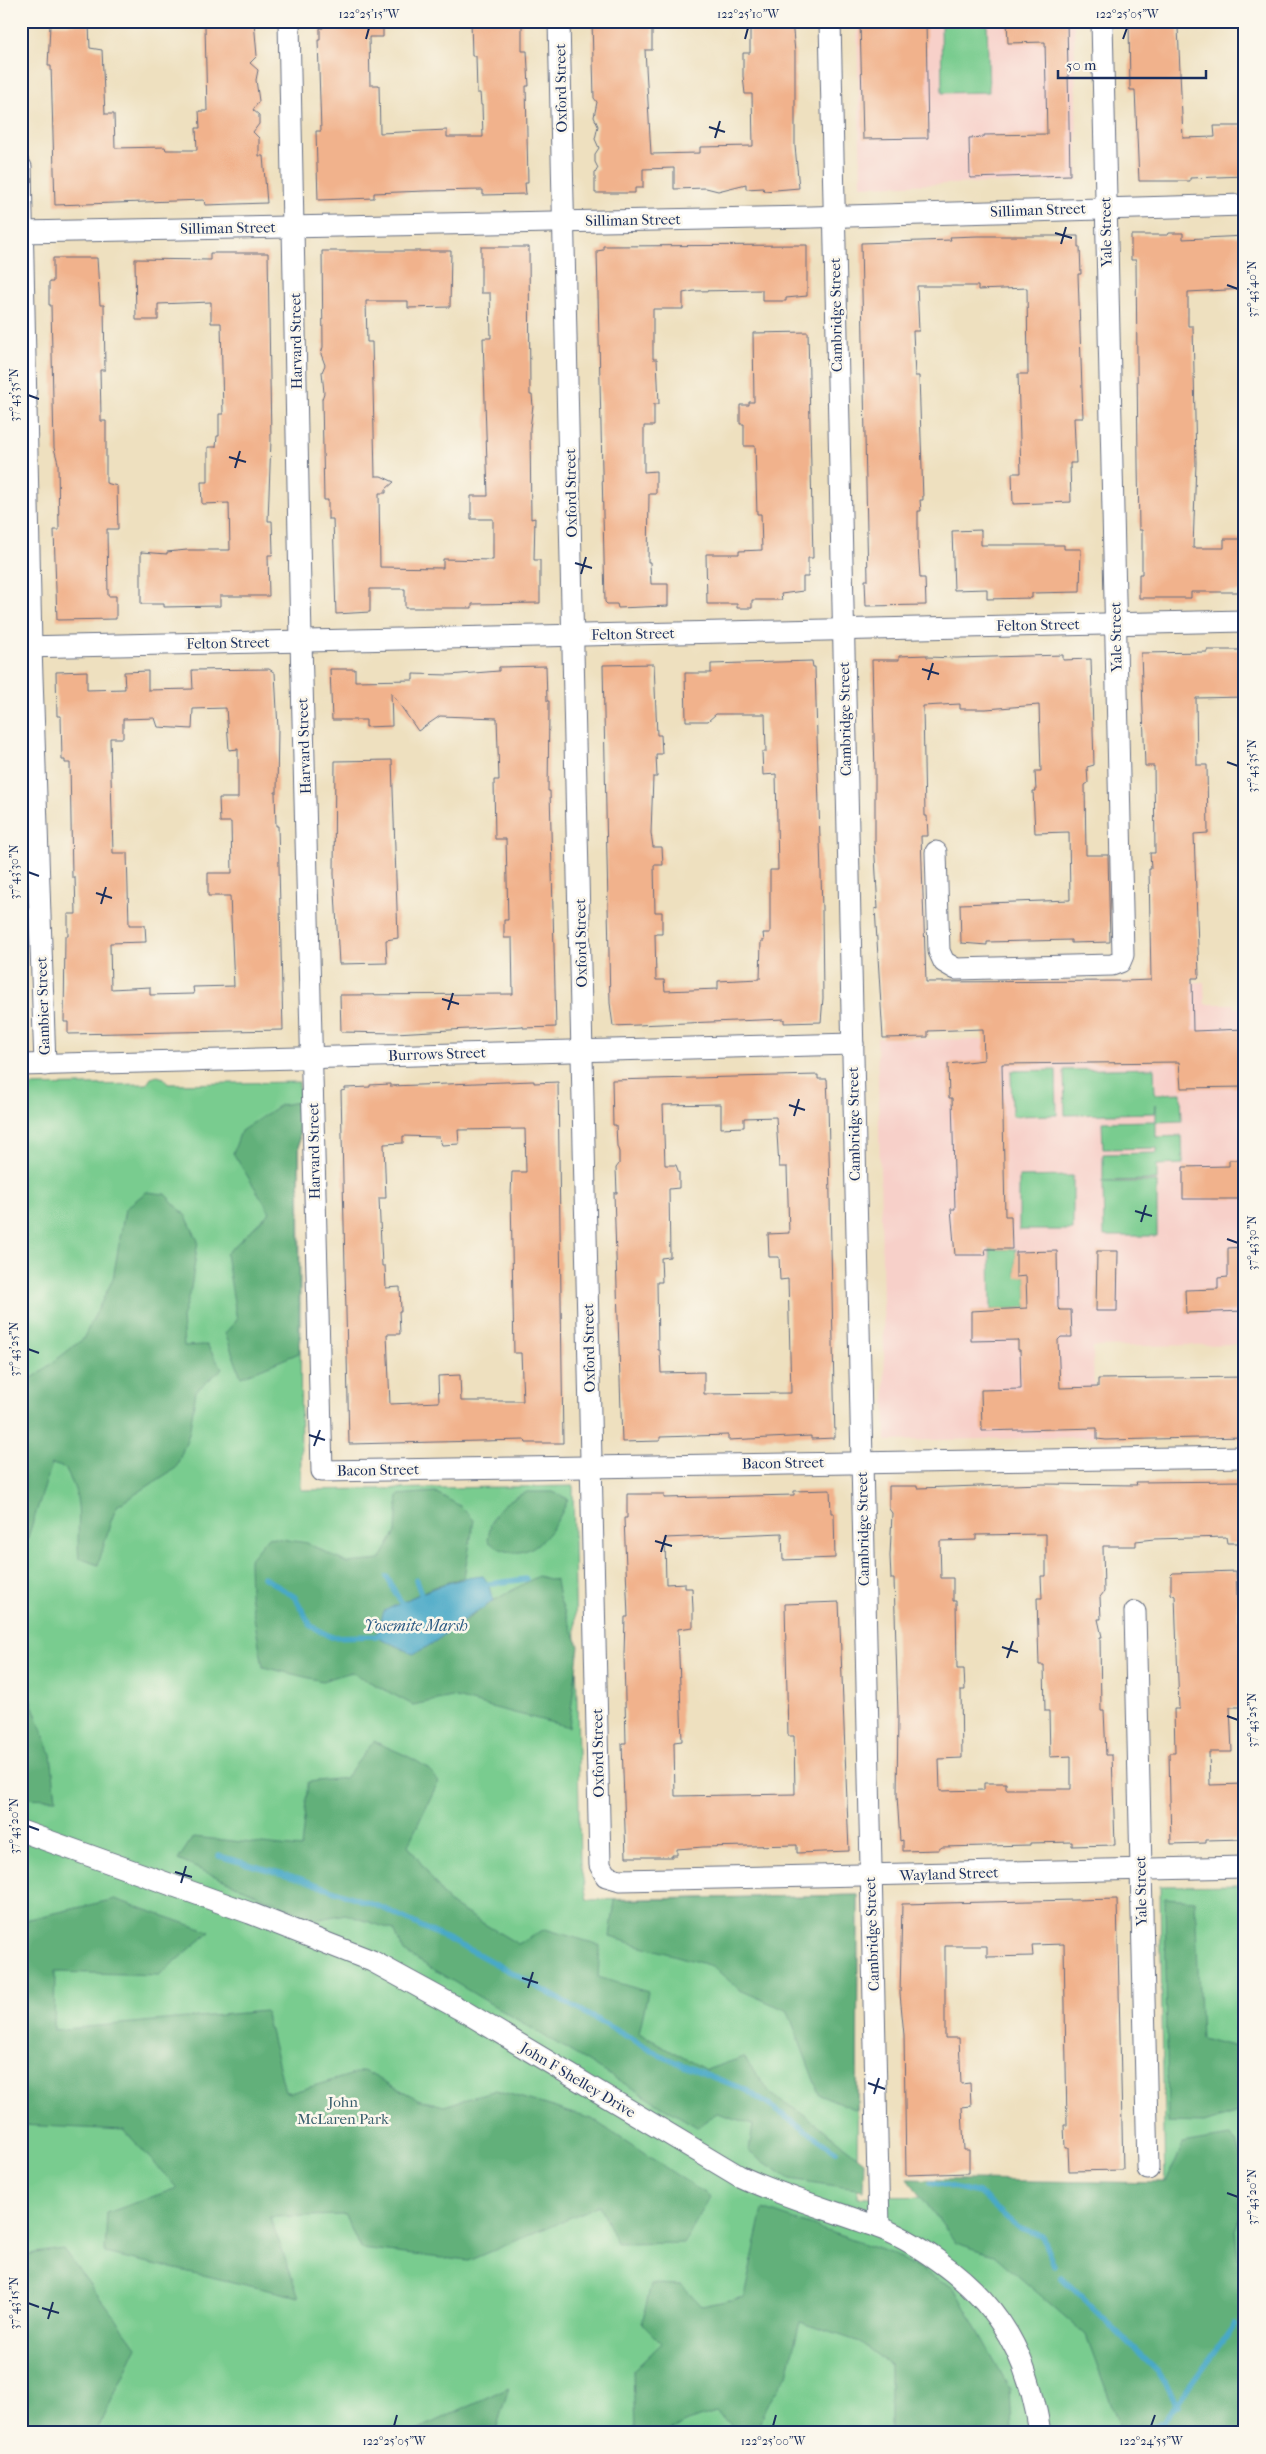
<svg xmlns="http://www.w3.org/2000/svg" width="1266" height="2454" font-family="'IM FELL French Canon',serif">
	<style>
		.built { fill: #f7d0c9 }
		.green { fill: #79cc8f; stroke: #4a7e76 }
		.forest { fill: #62b07a; stroke: #3e706c }
		.water { fill: #48a9c7; stroke: #326c92 }
		.lines { fill: none; stroke-linecap: round; stroke-linejoin: round }
		.stream { stroke: #48a9c7; stroke-width: 5.5 }
		.building { fill: #f1b28c; fill-rule: evenodd }
		.street-casing { stroke: #656d80; stroke-width: 23 }
		.street { stroke: #fff; stroke-width: 21 }
		.ticks { fill: none; stroke: #1b2f5e; stroke-width: 2 }
		.labels { text-anchor: middle; dominant-baseline: central; stroke-width: 5; stroke-linejoin: round; paint-order: stroke }
		.street-label { font-size: 15px; fill: #1b2f5e; stroke: #fbf7ec }
		.park-label { font-size: 15px; fill: #375e6d; stroke: #fbf7ec }
		.water-label { font-size: 16px; font-style: italic; fill: #2b5a83; stroke: #fbf7ec }
		.neatline { fill: none; stroke: #1b2f5e; stroke-width: 2 }
		.ticks-label { font-size: 12px; text-anchor: middle; fill: #1b2f5e }
	</style>
	<rect width="100%" height="100%" fill="#fbf7ec"/>
	<filter id="ink" filterUnits="userSpaceOnUse"><feTurbulence type="fractalNoise" baseFrequency=".02" numOctaves="2"/><feDisplacementMap in="SourceGraphic" scale="10" xChannelSelector="R" yChannelSelector="G"/><feConvolveMatrix kernelMatrix="1 2 1 2 8 2 1 2 1" color-interpolation-filters="sRGB"/></filter>
	<filter id="wash" filterUnits="userSpaceOnUse"><feTurbulence type="fractalNoise" baseFrequency=".0096" numOctaves="4" result="noise"/><feDisplacementMap in="SourceGraphic" scale="20" xChannelSelector="R" yChannelSelector="G"/><feGaussianBlur stdDeviation="1.12" result="paint"/><feColorMatrix in="noise" values="0 0 0 0 0 0 0 0 0 0 0 0 0 0 0 0 0 1.4 0 .05"/><feComposite in="paint" operator="in"/></filter>
	<g filter="url(#wash)">
		<rect width="100%" height="100%" fill="#eee0bf"/>
		<g class="built">
			<path d="M857,21h217l4,160 -217,5z"/>
			<path d="M1204,982l1,22h29v4h11v336l-152,3 2,90 -209,4 -9,-403 108,2 165,-57z"/>
		</g>
		<g class="green">
			<path d="M941,21h46l2,71 -47,1z"/>
			<path d="M1154,1068l1,26 26,-1 1,28 -26,1v15l26,-1 1,28 -26,1v15l-54,1v-27l54,-1v-5l-54,1 -1,-27 54,-1v-17l-1,9 -90,2 -1,-45z"/>
			<path d="M1056,1070l1,45 -45,1 -1,-45z"/>
			<path d="M157,1076l7,2 4,6 131,-2 2,408 272,-4 7,377 7,37 271,-5 -1,302 308,-3 -5,-308 85,-1v548h-1224v-1347l126,-2 4,-6z"/>
			<path d="M1073,1176v54h-54v-53z"/>
			<path d="M1103,1182h54v54h-53z"/>
			<path d="M990,1249h26v27h10l1,32 -36,2z"/>
		</g>
		<g class="forest">
			<path d="M299,1102v251l-58,24 -16,-44 12,-13 -11,-66 44,-42 -37,-59 8,-22 39,-26z"/>
			<path d="M146,1192l19,2 21,22 12,25 -7,47 -9,30 2,28 23,-1 15,24 -26,22 -7,43 -13,34 -59,38 -6,15 -13,44 -19,-7c-3,-22 3,-46 -4,-68 -2,-7 -7,-15 -10,-22l-13,-4 -26,79 -5,2v-165l13,-3 49,-38 30,-60 12,-70z"/>
			<path d="M435,1492l25,14 14,14 -10,57 -31,10 -48,24 66,20 42,-30 45,-25 18,5 3,17 20,48 -10,81 -117,-30 -39,8 -62,-33 -29,9 -59,-14 -13,-72 -1,-35 19,-23 39,6 40,20 33,-3 16,-28 2,-37z"/>
			<path d="M527,1492h26l15,7c-14,34 -42,73 -80,42 3,-29 12,-38 39,-49z"/>
			<path d="M21,1675l30,79 5,45 -35,-1z"/>
			<path d="M374,1741c19,10 55,20 64,41l-30,63 41,58 69,41 27,-15 55,16 -2,32 50,15 -9,41 67,37 38,-13 27,37 45,29 48,39 -1,28 -73,-11 -41,-27 4,-28 -36,-11 -20,14 -293,-175 -10,-22 -49,-16 -30,6 -137,-60 15,-23 108,11 7,-66 37,-4z"/>
			<path d="M858,1895l-1,215 -38,-16 -31,-83 -48,-21 -28,-24 -102,-29 5,-37z"/>
			<path d="M1165,1898l30,2 6,138 44,11v61l-41,13 -36,-1z"/>
			<path d="M115,1899l95,33 -51,43 -104,-3 -1,58 211,-19 20,80 5,2 74,-22 54,28 26,7 52,-16 96,29 118,78 -26,46 -67,1 -18,-39 -130,56 -109,-12 -15,-34 -75,2 29,80 -194,-44 2,-40 70,-25 -53,-58 -103,-5v-204z"/>
			<path d="M1230,2136l8,10 4,16 3,-1v42l-10,27 3,28 7,3v172h-123l-36,-98 -92,-80 -38,-12 -48,-64 258,4 17,-39z"/>
			<path d="M763,2209l127,44 64,35 56,101 2,44h-122v-68l-30,-23 -60,-20 -13,53 -19,29 -11,25 -17,2 -24,-18 -29,9 -22,11h-30l-2,-62 29,-28 -20,-20 9,-39 31,1 20,21 42,-9z"/>
			<path d="M63,2249l74,98 -41,86h-75v-178z"/>
			<path d="M509,2387l-14,46h-85z"/>
		</g>
		<path class="water" d="M483,1576l5,7 5,18c-11,9 -23,14 -34,22 -15,12 -28,23 -46,31l-37,-18 8,-25c33,-16 63,-32 99,-35z"/>
		<g class="lines">
			<g class="stream">
				<path d="M263,1577l32,20 16,29 20,11 45,-1 6,-2"/>
				<path d="M387,1577l14,26 5,2"/>
				<path d="M416,1580l7,19"/>
				<path d="M482,1585l44,-6"/>
				<path d="M219,1856l82,23 82,29 93,45 190,105 82,33 88,60"/>
				<path d="M931,2182l48,11 37,33 26,10 12,29"/>
				<path d="M1061,2277l97,95 20,33"/>
				<path d="M1143,2433l21,-12 71,-97"/>
			</g>
		</g>
		<g id="blocks">
			<g class="building">
				<path d="M217,21h37l3,35 -7,7 8,7 -2,10 3,21 -6,9 6,5v9l-6,8 6,6v18h4l4,47 -62,2 -1,-5 -149,5 -4,-139h-3l2,-41 39,-1 1,24 12,2 3,64h9l1,34 50,-1 1,3h31l-1,-22h4l-1,-17h8l-2,-85 12,-1z"/>
				<path d="M323,21h60v16h-14l1,48h9l1,48 67,-3v7h36l-1,-32h-1l-1,-12h-3l-1,-37h-4l-1,-35h51v30h5l2,35h-3l2,97h-3l1,11 -43,1v-5l-58,1 -51,2v5l-56,2 -2,-69h5l-3,-91h2v-12h3z"/>
				<path d="M592,21h60v29h-7l6,104 49,-1v-6l53,-1 -1,-52h-7l-2,-18v-23h7v-32h42l3,31v94l4,42 -35,3 -1,-3 -17,1v-5l-28,7 -12,-3 -32,1v-21l-31,1v19h-8v5h-40v-20l3,-5 -3,-6v-8l4,-6 -4,-9 3,-13 -4,-9 3,-15 -3,-4z"/>
				<path d="M860,21h66l2,117 -65,1z"/>
				<path d="M1007,21h60l3,154 -100,3 -1,-40 15,-1v-2l63,-1 -2,-92 -37,1z"/>
				<path d="M1132,21h38v6h8l5,111 32,-1 -1,-11h31v50l-55,2v3h-51l-4,-91h-5l-1,-67z"/>
				<path d="M1169,233h14v6l62,-3v53l-57,3v34h5l3,137 -3,85h31v-9h21v53h-54v6h-52v-24h3v-44h-3l-1,-67 -2,-203h-5v-25h37z"/>
				<path d="M977,236h101v11h2l1,27h-3l5,144h-9l2,45h-6l1,39 -58,2 -1,-31h9l-3,-99h10l-1,-86 -49,2v-4h-61l2,45h-6l2,45h4l4,124h-3l1,11h-3v34l2,33h5l1,27 -60,1 -1,-26h3l-7,-337 90,-3 -1,-3z"/>
				<path d="M807,245v51l-21,2v3h-24v-11l-68,1 -11,2v16h-30v50h4l2,45h-5v22h-10v46l12,-1v23h-7l-1,68h2l1,22h17v22l-50,2 -1,-4h-10l-2,-2 -8,-351 6,-1v-4z"/>
				<path d="M481,247h48l1,148h2l1,11 -3,22 1,91 4,-1 -1,42h6v43l-68,1v4h-67v-19h-35v23l-34,2 -3,-95h-5v-19h-4l-2,-101 2,-6 -2,-21 3,-7 -4,-11 2,-7 -1,-96h129l-1,56 -42,1v-7h-42l1,41h5l3,134h6l13,6 -8,7v4h-7l1,74 63,1v-9l50,1v-41h-22v-23h17l-5,-158h8l-1,-45h-9z"/>
				<path d="M210,253h58l3,187 -3,81h4l1,31 -1,3h-4l1,41h-49v10l-56,1v-3h-23v-52l26,2v-2l20,-2h43l-1,-47 -27,1 -1,-22h7v-35h8l1,-11h2v-22h4l-2,-91h-10v-21l-53,2v16h-22l-1,-61 75,1z"/>
				<path d="M53,258h44l3,47h4l1,65h-5l1,47v4h5v62l11,3 1,43h-11l1,67h8v23l-59,1 -3,-90h5l-1,-67 -4,-15 -3,-143h-2v-23h4z"/>
				<path d="M808,332l5,226h-5v19h-5v14l-22,3 1,6h-30v8h-15v-4h-30l-1,-50h33v-3l23,-1 -1,-36h-4l-2,-68h-11v-22h-4v-19h9v-3h5l-1,-69z"/>
				<path d="M981,530v15h83v4h17l-1,43 -48,1v5l-45,1v-10l-33,1 -2,-59z"/>
				<path d="M1207,650h38v47l-49,1 1,67h10l1,68 -14,1 5,141 -1,3h-6l1,53 52,-2v58l-64,1 -2,-26 -177,2 3,152h6l1,33h-27l1,6h-31l-4,-46h4l-3,-111h-3l-1,-34 36,-4 -1,-31 -55,2v6l-45,1 -8,-130 3,1 -4,-69 1,1v-69l-3,-112h27v-4l28,-1v2l29,1 107,-3v5l28,-1 3,106 -7,2 1,16 -3,2 1,70h22l2,87 -39,1v-3l-84,2v3l-26,-2 -1,-39 110,-4 -1,-68 -34,1 -2,-42h3l-1,-20h6l-2,-66 -53,4h-26v-5l-37,2 2,110h2l1,20h-7l5,146 200,-1 25,-1 -2,-111h2l-1,-16h5l-1,-87h-9l-4,-113 66,-1z"/>
				<path d="M812,661l1,6h2l7,242 1,89 -2,24 -37,1v-4l-171,7 -3,-23 -7,-338 51,-1 3,71h4l1,19h-6l1,23h-4l-2,56 2,14h9l1,18h-9l1,47h7v22h-7l1,46h8l1,11 53,-2v-8l42,-2 1,-38h3l-1,-8h7v-63h8l-2,-96 -13,1 -1,-23h4l-1,-38h-49l-8,7h-22l-1,-48h26v-9z"/>
				<path d="M546,666l1,35h2v9l-1,81h2l6,236 -33,1v-2l-128,7 -54,-1 -1,-37 173,-1 -1,-56h-8v-18h4l-2,-81h-11l-1,-59h5l-2,-62 -57,-2 -22,15 -27,-39 1,34 -26,1v-7h-34l-2,-51h25v12l58,-1v-6l36,1 50,-4v-4z"/>
				<path d="M269,669l6,4 3,56 -1,63h-2l1,34h2l5,204 -215,4v-12h-4l1,-86h3v-22h8l-1,-37h-3l-2,-114h-5v-3h-3l-1,-44h-4l-1,-44 31,-1v19l38,-1 -1,-17 24,-1v19l45,-1 -1,-19zM226,708l3,42 9,-1v49h-19l1,24h11l1,51h-24v23h22l4,90 -41,1 1,7 -44,1v-8l-39,2 -1,-46 36,-1 -1,-17h-16l-2,-72h-14l-3,-115h13v-19l32,-1 3,9 34,2 1,-20z"/>
				<path d="M392,760l6,178 -12,2 1,23 -48,1 -5,-90 1,-113z"/>
				<path d="M818,1075v4h9l1,23 7,336 -24,1v-3l-83,4v-5l-68,2v4l-38,1 -8,-249h3l-1,-25 3,-4v-12l-2,-6 -1,-21h-3l-1,-45zM721,1104v24l23,-1v-9l32,-1 3,50h8l2,66 -21,1 1,23h10l1,23 8,-1 3,114 -87,1v-22l-43,1 -1,-23h-2l-1,-68h5l-1,-24 9,-1 -1,-68 10,-1v-15l-3,-8h-11l-2,-60z"/>
				<path d="M534,1081v2l24,-1 5,361h-37l-1,-3 -176,4 -8,-353 4,-1v-2l25,-1v-2l20,-1v2zM525,1129l1,43h-14l-1,23 3,158h7l2,48h-62l-1,-26 -22,1 1,26 -49,2 -3,-70h13l-1,-23h2l-1,-24 -14,1 -1,-22h-3l-3,-68h7l-2,-54 19,-1v-7l36,1 3,8 17,-1 -1,-14z"/>
				<path d="M1229,1160h16v39h-62v-32l46,-1z"/>
				<path d="M1245,1247v64l-59,2 -1,-23 33,-1v-11l10,-1v-29z"/>
				<path d="M1057,1251l1,57 2,2h11l1,27h-11l-3,3 2,48 38,-1v-8l147,-2v60l-139,3 -9,-1v-11l-115,3 -1,-41 40,-1 -1,-39h-2v-10l-47,1v-30l56,-3 -1,-32 -10,1v-25z"/>
				<path d="M1097,1251h21l-1,60h-21z"/>
				<path d="M1245,1481v62h-18l-1,-6 -72,2 -18,2v5h-33l1,46 -4,5 1,22h-3l4,18h-2l1,74h3l2,44h6l3,90 -43,1v-4l-42,1v2l-88,2 -4,3 -35,1v-11l-3,1 -3,-45 1,-82 -4,-135h-3l-1,-23 2,-43 -3,-4v-23h28v2l126,-4 94,1 -1,-3zM1046,1534v42h-5l1,22h-5l2,67h5l1,46h4l1,46 21,-1v33h-65v-6h-22v7l-44,1 -1,-32 23,-1 -1,-68h4l-1,-21h-7l-1,-68h-3v-23h-12l-1,-37 36,-1v-5z"/>
				<path d="M830,1490l1,23h3l1,45 -52,2 -1,-27 -117,5 1,46 19,-1v5h7l1,21v18l-15,2 4,112 -8,1 1,54 120,-2 -1,-58h-6l-3,-132 54,-2 10,249 -52,2v-8l-94,2 -26,2v6h-5v2h-46l-4,-114h4l-2,-88 1,-38h3l-4,-99h3v-24h37v4l130,-3v-4z"/>
				<path d="M1236,1571l2,48h7v65l-3,1v22h-12l2,45h-23l1,33 35,-1v55l-39,1v3l-35,1 -2,-91h6l-1,-44h5l-4,-113 -4,-2v-19l2,-2z"/>
				<path d="M1117,1899l6,271 -54,1 -1,-23h-3l-1,-23h3l-3,-181 -32,1 1,11 -46,1v-11h-42v92h14l2,46 9,-1 1,23 -9,1 2,43h5v23l-63,2 -2,-140 -4,-41 2,-90z"/>
			</g>
		</g>
	</g>
	<g filter="url(#ink)">
		<use href="#blocks" fill-opacity="0" stroke="#656d80" stroke-width="1"/>
		<g class="lines">
			<g class="street-casing">
				<g id="street">
					<path d="M289,21l12,620 21,830 923,-14"/>
					<path d="M559,21l41,1844 6,11 14,4 625,-13"/>
					<path d="M830,21l49,2206"/>
					<path d="M21,167l10,480 14,418"/>
					<path d="M21,232l791,-15 433,-12"/>
					<path d="M21,647l1224,-26"/>
					<path d="M936,852l3,99 5,11 12,7 156,-4 8,-3 3,-7 -21,-934"/>
					<path d="M21,1065l832,-21"/>
					<path d="M1135,1612l13,557"/>
					<path d="M21,1831l229,82 122,48 95,52 272,163c45,21 92,34 138,51 21,7 42,20 60,33 64,45 92,97 103,173"/>
				</g>
			</g>
			<use href="#street" class="street"/>
		</g>
	</g>
	<path class="ticks" d="M366,39l3,-11M745,39l3,-11M1123,39l4,-11M709,127l16,5M715,138l5,-17M1055,233l17,5M1061,244l5,-17M1227,285l11,4M28,395l11,4M229,457l17,5M235,468l5,-17M575,563l17,5M581,574l5,-17M922,669l17,5M928,680l5,-17M1227,762l11,4M28,872l11,4M96,893l16,5M101,904l5,-17M442,999l17,5M448,1010l5,-17M789,1105l16,5M794,1116l5,-17M1135,1211l17,5M1141,1222l5,-17M1227,1239l11,4M28,1349l11,4M309,1435l16,5M314,1446l6,-16M655,1541l17,5M661,1552l5,-17M1002,1647l16,5M1007,1658l6,-17M1227,1716l11,4M28,1826l11,4M175,1872l17,5M181,1883l5,-17M522,1978l16,5M528,1988l5,-16M868,2083l17,6M874,2094l5,-16M1227,2193l11,4M28,2303l11,4M42,2308l17,5M48,2319l5,-17M394,2426l3,-11M773,2426l3,-11M1151,2426l4,-11"/>
	<g class="labels">
		<g class="street-label">
			<text transform="translate(561 88) rotate(-91)">Oxford Street</text>
			<text transform="translate(1038 210) rotate(-2)">Silliman Street</text>
			<text transform="translate(633 220) rotate(-1)">Silliman Street</text>
			<text transform="translate(228 228) rotate(-1)">Silliman Street</text>
			<text transform="translate(1106 232) rotate(-91)">Yale Street</text>
			<text transform="translate(836 315) rotate(-91)">Cambridge Street</text>
			<text transform="translate(296 341) rotate(-91)">Harvard Street</text>
			<text transform="translate(571 493) rotate(-91)">Oxford Street</text>
			<text transform="translate(1038 625) rotate(-1)">Felton Street</text>
			<text transform="translate(633 634) rotate(-1)">Felton Street</text>
			<text transform="translate(1116 637) rotate(-91)">Yale Street</text>
			<text transform="translate(228 643) rotate(-1)">Felton Street</text>
			<text transform="translate(845 719) rotate(-91)">Cambridge Street</text>
			<text transform="translate(304 746) rotate(-92)">Harvard Street</text>
			<text transform="translate(581 943) rotate(-91)">Oxford Street</text>
			<text transform="translate(43 1006) rotate(-92)">Gambier Street</text>
			<text transform="translate(437 1054) rotate(-2)">Burrows Street</text>
			<text transform="translate(854 1124) rotate(-91)">Cambridge Street</text>
			<text transform="translate(314 1151) rotate(-91)">Harvard Street</text>
			<text transform="translate(589 1348) rotate(-91)">Oxford Street</text>
			<text transform="translate(783 1463) rotate(-1)">Bacon Street</text>
			<text transform="translate(378 1470) rotate(-1)">Bacon Street</text>
			<text transform="translate(863 1529) rotate(-91)">Cambridge Street</text>
			<text transform="translate(598 1753) rotate(-91)">Oxford Street</text>
			<text transform="translate(949 1874) rotate(-2)">Wayland Street</text>
			<text transform="translate(1141 1891) rotate(-91)">Yale Street</text>
			<text transform="translate(872 1934) rotate(-92)">Cambridge Street</text>
			<text transform="translate(578 2080) rotate(31)">John F Shelley Drive</text>
		</g>
		<g class="park-label">
			<text x="343" y="2102">John<tspan x="343" dy="17">McLaren Park</tspan></text>
		</g>
		<g class="water-label">
			<text x="416" y="1625">Yosemite Marsh</text>
		</g>
	</g>
	<rect width="1266" height="2454" fill="none" stroke="#fbf7ec" stroke-width="55"/>
	<path d="M1058 70v8h148v-8" fill="none" stroke="#1b2f5e" stroke-width="2.5"/>
	<text x="1066" y="70" font-size="15" fill="#1b2f5e" stroke="#fbf7ec" stroke-width="4" paint-order="stroke">50 m</text>
	<rect x="28" y="28" width="1210" height="2398" class="neatline"/>
	<g class="ticks-label">
		<text x="369" y="18">122°25'15"W</text>
		<text x="748" y="18">122°25'10"W</text>
		<text x="1127" y="18">122°25'05"W</text>
		<text transform="translate(1252 289) rotate(-90)" y="4">37°43'40"N</text>
		<text transform="translate(14 395) rotate(-90)" y="4">37°43'35"N</text>
		<text transform="translate(1252 766) rotate(-90)" y="4">37°43'35"N</text>
		<text transform="translate(14 872) rotate(-90)" y="4">37°43'30"N</text>
		<text transform="translate(1252 1243) rotate(-90)" y="4">37°43'30"N</text>
		<text transform="translate(14 1349) rotate(-90)" y="4">37°43'25"N</text>
		<text transform="translate(1252 1720) rotate(-90)" y="4">37°43'25"N</text>
		<text transform="translate(14 1826) rotate(-90)" y="4">37°43'20"N</text>
		<text transform="translate(1252 2197) rotate(-90)" y="4">37°43'20"N</text>
		<text transform="translate(14 2303) rotate(-90)" y="4">37°43'15"N</text>
		<text x="394" y="2445">122°25'05"W</text>
		<text x="773" y="2445">122°25'00"W</text>
		<text x="1151" y="2445">122°24'55"W</text>
	</g>
</svg>
